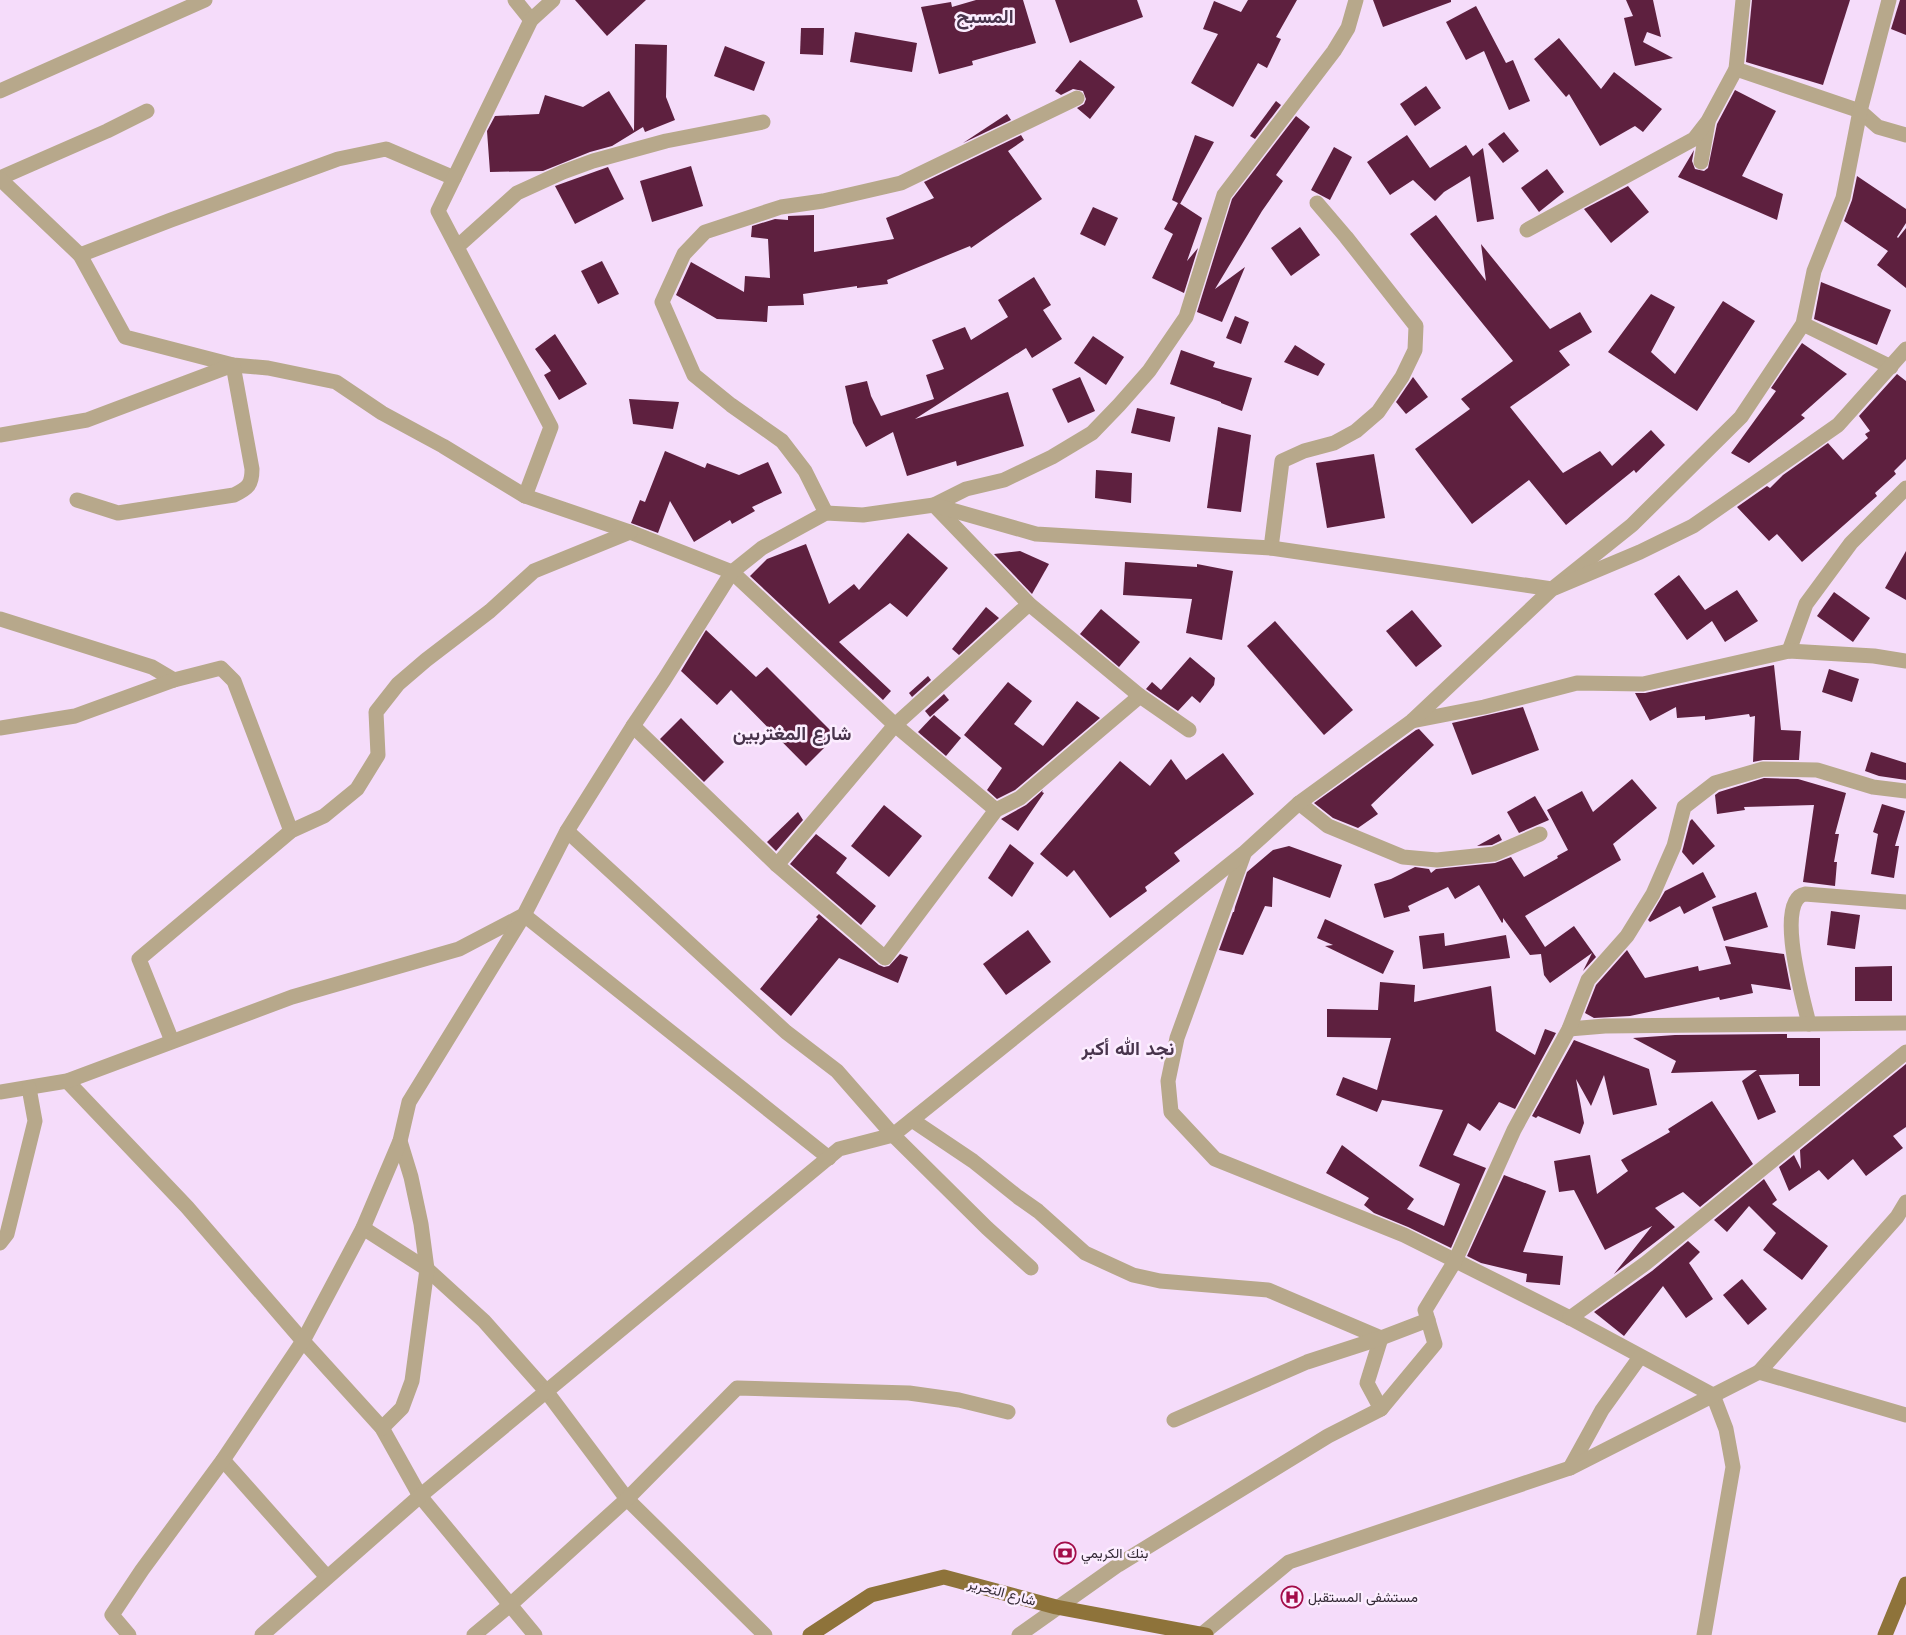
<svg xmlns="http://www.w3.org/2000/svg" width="1906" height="1635" font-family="Jost,Vazirmatn,sans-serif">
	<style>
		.building { fill: #5e203f }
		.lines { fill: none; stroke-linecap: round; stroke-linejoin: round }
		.minor { stroke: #b7a88b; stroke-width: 15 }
		.major { stroke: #8e733a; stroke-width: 15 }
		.labels { text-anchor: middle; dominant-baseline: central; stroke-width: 5; stroke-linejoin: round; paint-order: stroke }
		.poi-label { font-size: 14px; fill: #332935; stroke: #fcedff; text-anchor: start }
		.street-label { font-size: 14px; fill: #332935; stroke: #fcedff }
		.district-label { font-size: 19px; font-weight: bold; fill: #48344c; stroke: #fcedff }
	</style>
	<rect width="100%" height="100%" fill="#f5dcfa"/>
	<g class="building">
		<path d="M575,0h71l-39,36z"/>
		<path d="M976,0h47l13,43 -64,18 1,4 -34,9 -18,-67 30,-5 1,5z"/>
		<path d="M1055,0h82l6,17 -73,26z"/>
		<path d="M1248,0h49l-21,37 5,2 -14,29 -9,-5 -25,44 -42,-24 27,-49 -15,-5 11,-28 27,11z"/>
		<path d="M1373,0h78v2l-68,25z"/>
		<path d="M1626,0h27l8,37 -14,-5 -4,10 30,16 -38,8 -11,-48 9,-2z"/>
		<path d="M1752,0h98l-27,85 -77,-23z"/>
		<path d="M1900,0h6v35l-15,-6z"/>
		<path d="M1476,6l30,57 7,-3 17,41 -21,9 -25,-59 -18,9 -20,-38z"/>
		<path d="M801,28h23l-1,27 -23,-1z"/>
		<path d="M855,32l62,11 -5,29 -62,-10z"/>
		<path d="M1559,38l42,51 13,-17 48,37 -19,23 -8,-6 -35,20 -31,-52 -3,3 -32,-38z"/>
		<path d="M635,44l32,1 -1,52 9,23 -30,12 -2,-5 -31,19 -22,6 -47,19 -53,1 -3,-41 8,-15 44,-2 6,-19 38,12 26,-16 25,40z"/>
		<path d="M725,46l40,16 -11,29 -40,-15z"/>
		<path d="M1080,60l35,27 -25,32 -13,-11 7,-4 2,-5 -3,-8 -10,-2 -12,6 -6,-4z"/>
		<path d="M1426,86l15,22 -26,18 -15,-22z"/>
		<path d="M1735,90l41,21 -34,65 41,18 -6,26 -99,-43 16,-27 -2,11 3,8 9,2 4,-3 9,-44z"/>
		<path d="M1276,101l5,4 -26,34 -5,-3z"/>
		<path d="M1007,114l4,6 -48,23z"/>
		<path d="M1296,116l14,11 -34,48 7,6 -21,30 -47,78 30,-22 -23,55 -25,-10 35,-113z"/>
		<path d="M1504,132l15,19 -16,12 -15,-19z"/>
		<path d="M1021,135l3,5 -16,11 34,48 -71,49 -1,-2 -83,34 1,4 -31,4v-2l-54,8 1,11 -36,1 -1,16 -50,-3 -41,-24 15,-33 53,30 1,-16 25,2 -2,-39 -17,-2 1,-11 23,-7 13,1v-4l26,-1v37l80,-13 -8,-21 48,-20 -10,-16z"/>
		<path d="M1195,135l19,7 -34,62 -1,-1 23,15 -15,43 11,-13 -14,45 -32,-15 21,-44 -9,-5 14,-26 -6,-3z"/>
		<path d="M1407,135l23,33 36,-23 7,11 10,-8 11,71 -17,3 -7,-46 -26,16 -9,9 -22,-21 -23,15 -23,-33z"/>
		<path d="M1334,147l18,10 -22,43 -19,-10z"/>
		<path d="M691,166l12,40 -51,16 -12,-41z"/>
		<path d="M608,167l16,32 -49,25 -20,-38z"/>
		<path d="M1547,169l17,23 -25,20 -18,-24z"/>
		<path d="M1857,176l49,33v14l-9,14 1,1 8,-10v60l-29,-23 11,-14 -44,-30 8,-21z"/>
		<path d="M1628,186l21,26 -38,31 -27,-34z"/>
		<path d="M1093,207l25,11 -13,28 -25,-12z"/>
		<path d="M1436,215l50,66 -5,-37 69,85 30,-17 12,20 -33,19 11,14 -60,42 53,66 37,-22 12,15 39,-36 14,15 -29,28 -2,-3 -68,55 -37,-45 -57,44 -57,-75 55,-40 -9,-10 52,-38 -103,-127z"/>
		<path d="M1300,227l20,28 -29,21 -20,-28z"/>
		<path d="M602,261l17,33 -21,10 -17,-33z"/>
		<path d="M1034,277l17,28 -8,5 19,29 -30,19 -6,-10 -111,71 93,-27 16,54 -67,20 -1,-5 -49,15 -14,-44 -27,15 -13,-24 -8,-37 22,-5 4,15 10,20 53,-17 -8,-24 18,-6 -12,-29 33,-13 6,13 37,-23 -10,-17z"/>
		<path d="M1821,282l70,28 -14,35 -63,-26z"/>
		<path d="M1651,294l24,13 -24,45 24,22 48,-73 32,20 -58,90 -89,-59z"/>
		<path d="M1235,316l14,6 -8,22 -15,-6z"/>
		<path d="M555,334l32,50 -28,16 -15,-25 7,-4 -16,-22z"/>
		<path d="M1093,336l31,21 -18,28 -32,-22z"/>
		<path d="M1802,343l45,31 -46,41 4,3 -56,45 -18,-10 45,-62 -5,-3z"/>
		<path d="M1295,345l30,19 -7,12 -34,-14z"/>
		<path d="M1181,350l34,12 -2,5 39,11 -10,33 -21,-8v-1l-51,-18z"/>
		<path d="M1897,374l9,7v78l-12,12 2,3 -21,19 2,3 -75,66 -25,-28 -8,7 -32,-34 30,-21 3,2 13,-13 45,-32 15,17 25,-22 -3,-4 5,-3 -11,-15z"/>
		<path d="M1080,377l15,34 -27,12 -16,-34z"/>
		<path d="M1413,377l15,20 -22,17 -10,-12z"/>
		<path d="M629,399l50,3 -6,27 -40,-5z"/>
		<path d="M1137,408l38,9 -5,25 -39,-9z"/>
		<path d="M1218,427l33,8 -10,77 -34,-4z"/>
		<path d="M665,451l40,17 2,-5 32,12 29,-13 14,31 -30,14 3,4 -23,13 -2,-4 -36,22 -24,-41 -12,32 -27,-10 9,-23 5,2z"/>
		<path d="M1374,454l11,64 -58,10 -11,-65z"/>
		<path d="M1096,470l36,3 -1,30 -36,-5z"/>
		<path d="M908,533l40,35 -41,49 -17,-14 -51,39 52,49 -8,9 -133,-124 17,-17 39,-15 23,60 25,-20 5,6z"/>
		<path d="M1020,551l29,13 -17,30 -38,-40z"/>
		<path d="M1906,551v49l-21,-12z"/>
		<path d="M1125,562l72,5v-3l36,7 -11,69 -36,-7 6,-34 -69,-4z"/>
		<path d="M1679,575l26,35 32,-20 21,31 -33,21 -13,-21 -25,19 -33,-46z"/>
		<path d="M1834,592l36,26 -17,24 -36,-26z"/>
		<path d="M986,607l13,11 -40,37 -7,-6z"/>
		<path d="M1101,609l39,33 -21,25 -39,-33z"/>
		<path d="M1412,610l30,36 -26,21 -30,-36z"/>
		<path d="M1275,621l78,89 -29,25 -77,-89z"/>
		<path d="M706,630l50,47 11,-10 69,69 -30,30 -75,-76 -14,15 -36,-34z"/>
		<path d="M1190,657l25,21 -1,7 -14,18 -8,-7 -14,15 -32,-22 6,-7 9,8z"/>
		<path d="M1774,665l7,65 20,1 -2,29h-36l-10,2 2,-46 -5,1 -1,-3 -44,6v-4l-28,2 -1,-11 -26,14 -15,-28h10z"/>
		<path d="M1829,669l30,10 -7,23 -30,-10z"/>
		<path d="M928,676l3,4 -19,17 -3,-4z"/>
		<path d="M1008,682l24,19 -18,23 29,22 34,-45 23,17 -85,72 -18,9 -10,-9 15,-22 -38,-33z"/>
		<path d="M944,694l5,6 -19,17 -5,-6z"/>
		<path d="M1523,707l16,43 -67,25 -20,-52z"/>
		<path d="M934,715l27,23 -15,18 -28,-24z"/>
		<path d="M681,718l43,44 -20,20 -44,-43z"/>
		<path d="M1419,729l15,16 -63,60 7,9 -20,14 -25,-10 -19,-15 102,-73z"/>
		<path d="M1871,752l35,11v17l-27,-4 -14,-5z"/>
		<path d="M1223,753l31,41 -80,59 6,8 -35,26 2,4 -37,27 -36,-48 -7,7 -27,-23 80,-93 30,25 21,-27 15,21z"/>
		<path d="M1764,778l34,1 48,14 -11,41h4l-5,28h3l-2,24 -32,-4 11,-77 -70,2 1,3 -28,4 -2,-19 4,-3z"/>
		<path d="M1632,779l25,29 -44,36 8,16 -96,56 20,31 29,-21 22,31 -13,14 9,-18 -42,30 -6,-8 -3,-21 -11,1 -27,-37v4l-1,1 -23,-38 -24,14 -7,-12 -40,19 2,5 -26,7 -10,-34 17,-5 24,-12 14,2 2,4 5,-4 59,-6 16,-6 13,20 34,-19 -1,-2 11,-6 -21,-40 35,-19 11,21z"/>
		<path d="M1043,790l-1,2 2,1 -26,38 -17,-12 25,-14z"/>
		<path d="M1535,796l14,24 -30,13 -12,-21z"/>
		<path d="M1882,804l23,7 -10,35h4l-5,32 -23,-4 7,-40 -5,-2z"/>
		<path d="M884,805l38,31 -33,41 -38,-31z"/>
		<path d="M798,812l5,8 -27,31 -9,-9z"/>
		<path d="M1692,819l23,27 -22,19 -11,-13 8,-31z"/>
		<path d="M816,834l31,24 -11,15 40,33 -15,19 -71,-61z"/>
		<path d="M1499,834l3,6 -10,5 -15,1z"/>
		<path d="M1010,844l24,19 -22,34 -24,-19z"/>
		<path d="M1289,846l53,19 -12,33 -57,-21 -1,30 -7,-1 -22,49 -24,-5 14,-38h1l1,-5 12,-35 26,-22z"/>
		<path d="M1703,872l13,25 -32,17 -4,-8 -30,16 -2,-2 17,-29z"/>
		<path d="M1756,892l12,35 -44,14 -12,-34z"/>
		<path d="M1831,911l29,4 -5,34 -28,-4z"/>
		<path d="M819,914l60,51 5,2 5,-1 11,-12 8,3 -10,26 -59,-25 -48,58 -31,-27 58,-70 -2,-2z"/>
		<path d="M1325,919l69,32 -11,23 -58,-28 8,-1 -16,-7z"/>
		<path d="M1028,930l23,32 -45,33 -23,-31z"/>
		<path d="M1444,933l1,13 61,-11 4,23 -87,11 -4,-33z"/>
		<path d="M1725,946l59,8 7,36 -40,-6 2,9 -33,7 -1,-3 -89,19 -36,2 -9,-5 11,-28 31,-35 18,28 53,-12 1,5 32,-7z"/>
		<path d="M1892,966v35h-37v-34z"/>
		<path d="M1380,982l35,3 -1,17 77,-16 5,45 39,24 10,-26 11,4 -41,76 -16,-7 -19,29 -12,-8 -15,32 33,13 -35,80 -43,-21 -34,-14 -10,-8 5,-7 -43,-25 16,-28 72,54 -7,10 37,17 16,-42 -41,-18 24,-56 -61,-10 -5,12 -41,-17 7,-18 34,13 14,-52 -64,-1v-28l51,1z"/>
		<path d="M1787,1034v4h33v48h-21v-12l-40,1 17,37 -18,8 -16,-39 15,-11 -86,3 5,-12 -43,-23 42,-3z"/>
		<path d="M1574,1040l75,29 8,36 -44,10 -9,-40 -13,31 -15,-27 8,44 -4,11 -42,-18 -2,2 -4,-2z"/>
		<path d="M1906,1064v63l-13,9 10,12 -37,28 -13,-17 -25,21 -9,-10 -30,21 -10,-24 15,-12 7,14 -1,-19z"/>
		<path d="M1712,1101l41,63 -53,43 -17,-15 -28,16 20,19 -61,47 38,-48 -47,24 -31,-60 -15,2 -5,-31 36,-6 7,39 31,-23 -7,-11 49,-28 -2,-3z"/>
		<path d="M1504,1175l42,16 -23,61 40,4 -3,29 -34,-3 1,-8 -46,-11 -14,-7z"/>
		<path d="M1764,1179l13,21 -5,4 56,42 -26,34 -39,-30 13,-17 -27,-27 -22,26 -13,-12z"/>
		<path d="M1688,1241l12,11 -11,11 24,36 -27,19 -23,-32 -39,50 -30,-24 58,-41z"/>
		<path d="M1742,1279l25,30 -19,16 -25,-30z"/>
	</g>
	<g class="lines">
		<g class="minor">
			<path d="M515,0l16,20"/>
			<path d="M1736,69l124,42 18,16 28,8"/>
			<path d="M0,91l205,-91"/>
			<path d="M1701,162l7,-40"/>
			<path d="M0,178l107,-47 40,-20"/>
			<path d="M0,179l80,76 45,82 108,28 35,3 68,14 46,31 61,33 82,50 105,36 102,40 163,153 101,85"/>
			<path d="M1527,230l167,-91 14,-18 28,-52 7,-69"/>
			<path d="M457,247l60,-54 46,-21 30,-11 73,-20 97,-19"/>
			<path d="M80,255l91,-35 167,-61 48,-10 68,29"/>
			<path d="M1803,324l88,43"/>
			<path d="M0,435l87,-15 146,-55 19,104c0,16 -4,19 -18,26l-116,18 -41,-13"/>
			<path d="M525,496l26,-69 -113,-216 93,-191 22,-20"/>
			<path d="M826,513l-21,-42 -23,-30 -51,-36 -37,-30 -32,-73 22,-48 21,-22 76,-25 42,-6 78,-18 176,-85"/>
			<path d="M1271,548l11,-87 22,-10 30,-8 22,-12 22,-19 24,-35 13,-27 1,-24 -70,-89 -29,-34"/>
			<path d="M0,619l152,48 22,13"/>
			<path d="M1789,651l17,-47 45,-61 55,-55"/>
			<path d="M1412,721l72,-14 93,-24 66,1 146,-33 85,5 32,5"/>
			<path d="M633,726l144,139 108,93 111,-148 24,-12 120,-102"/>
			<path d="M0,728l75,-12 99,-36 47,-12 13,13 57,150"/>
			<path d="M1189,730l-49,-34 -111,-92 -95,-99 32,-16 38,-9 48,-23 40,-24 27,-28 30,-34 37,-54 38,-122 110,-144 14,-23 8,-28"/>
			<path d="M1299,803l29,23 75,31 34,3 57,-6 46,-20"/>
			<path d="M567,831l219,201 51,39 56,64 94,93 44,40"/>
			<path d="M1244,854l-67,184 -9,43 3,31 44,47 189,76 166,83 143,77 13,34 7,38 -29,168"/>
			<path d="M777,865l118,-140 134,-121"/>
			<path d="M1809,1024c-5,-22 -35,-124 -4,-130l101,8"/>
			<path d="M1569,1029l36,-3 301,-3"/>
			<path d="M172,1041l-33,-82 152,-128 33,-15 33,-27 21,-34 -2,-43 22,-28 28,-24 64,-49 44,-40 96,-39"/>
			<path d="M67,1081l120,126 116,134 79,87 38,68 115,139"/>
			<path d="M0,1092l67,-11 225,-84 167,-48 65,-34 43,-84 66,-105 31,-46 68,-108 30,-24 64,-35 37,2 71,-10 102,29 235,14 281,41 80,-64 109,-108 62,-93 11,-53 29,-73 17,-87 29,-111"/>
			<path d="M912,1120l61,41 45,36 20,14 47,42 48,22 27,6 108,9 113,48"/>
			<path d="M363,1228l64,41 57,52 62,70 81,108 138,136"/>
			<path d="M0,1243l7,-9 28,-113 -6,-33"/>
			<path d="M1570,1318l76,-55 260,-211"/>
			<path d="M1759,1372l138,-155 9,-15"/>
			<path d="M1381,1409l-14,-26 14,-45"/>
			<path d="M1174,1420l133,-58 74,-24 47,-18"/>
			<path d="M382,1428l20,-20 10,-27 15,-112 -6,-45 -10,-47 -11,-36"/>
			<path d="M223,1460l104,117"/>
			<path d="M1570,1468l32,-58 38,-53"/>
			<path d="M129,1635l-17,-20 30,-45 81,-110 80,-119 60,-113 37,-87 9,-39 115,-187 305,243"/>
			<path d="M262,1635l158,-139 419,-347 54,-14 352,-283 54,-49 113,-82 140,-132 88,-37 53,-26 145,-101 68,-76"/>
			<path d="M474,1635l36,-30 117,-106 110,-111 172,5 50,7 49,12"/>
			<path d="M1019,1635l99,-70 210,-129 53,-27 54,-65 -10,-34 30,-49 59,-131 55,-101 19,-49 39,-44 26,-42 21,-48 10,-39 31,-24 48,-14 54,1 56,17 33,4"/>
			<path d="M1201,1635l88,-73 281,-94 189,-96 147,43"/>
		</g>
		<g class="major">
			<path d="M810,1635l61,-40 73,-18 112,30 150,28"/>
			<path d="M1885,1635l21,-51"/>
		</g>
	</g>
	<defs>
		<g id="bank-ring" transform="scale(1.125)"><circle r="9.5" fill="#fcedff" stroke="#a30c49" stroke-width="1.5"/><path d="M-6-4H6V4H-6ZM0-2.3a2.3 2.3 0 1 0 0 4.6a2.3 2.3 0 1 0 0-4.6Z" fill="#a30c49"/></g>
		<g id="hospital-ring" transform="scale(1.125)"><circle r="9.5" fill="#fcedff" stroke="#a30c49" stroke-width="1.5"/><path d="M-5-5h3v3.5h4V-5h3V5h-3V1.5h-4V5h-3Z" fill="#a30c49"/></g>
	</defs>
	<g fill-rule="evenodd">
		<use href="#bank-ring" x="1065" y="1553"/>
		<use href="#hospital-ring" x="1292" y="1597"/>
	</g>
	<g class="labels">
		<g class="poi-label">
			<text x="1081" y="1553">بنك الكريمي</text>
			<text x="1308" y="1597">مستشفى المستقبل</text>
		</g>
		<g class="street-label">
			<text transform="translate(1002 1592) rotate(15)">شارع التحرير</text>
		</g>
		<g class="district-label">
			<text x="985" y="16">المسبح</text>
			<text x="792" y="733">شارع المغتربين</text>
			<text x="1128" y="1048">نجد الله أكبر</text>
		</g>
	</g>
</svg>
